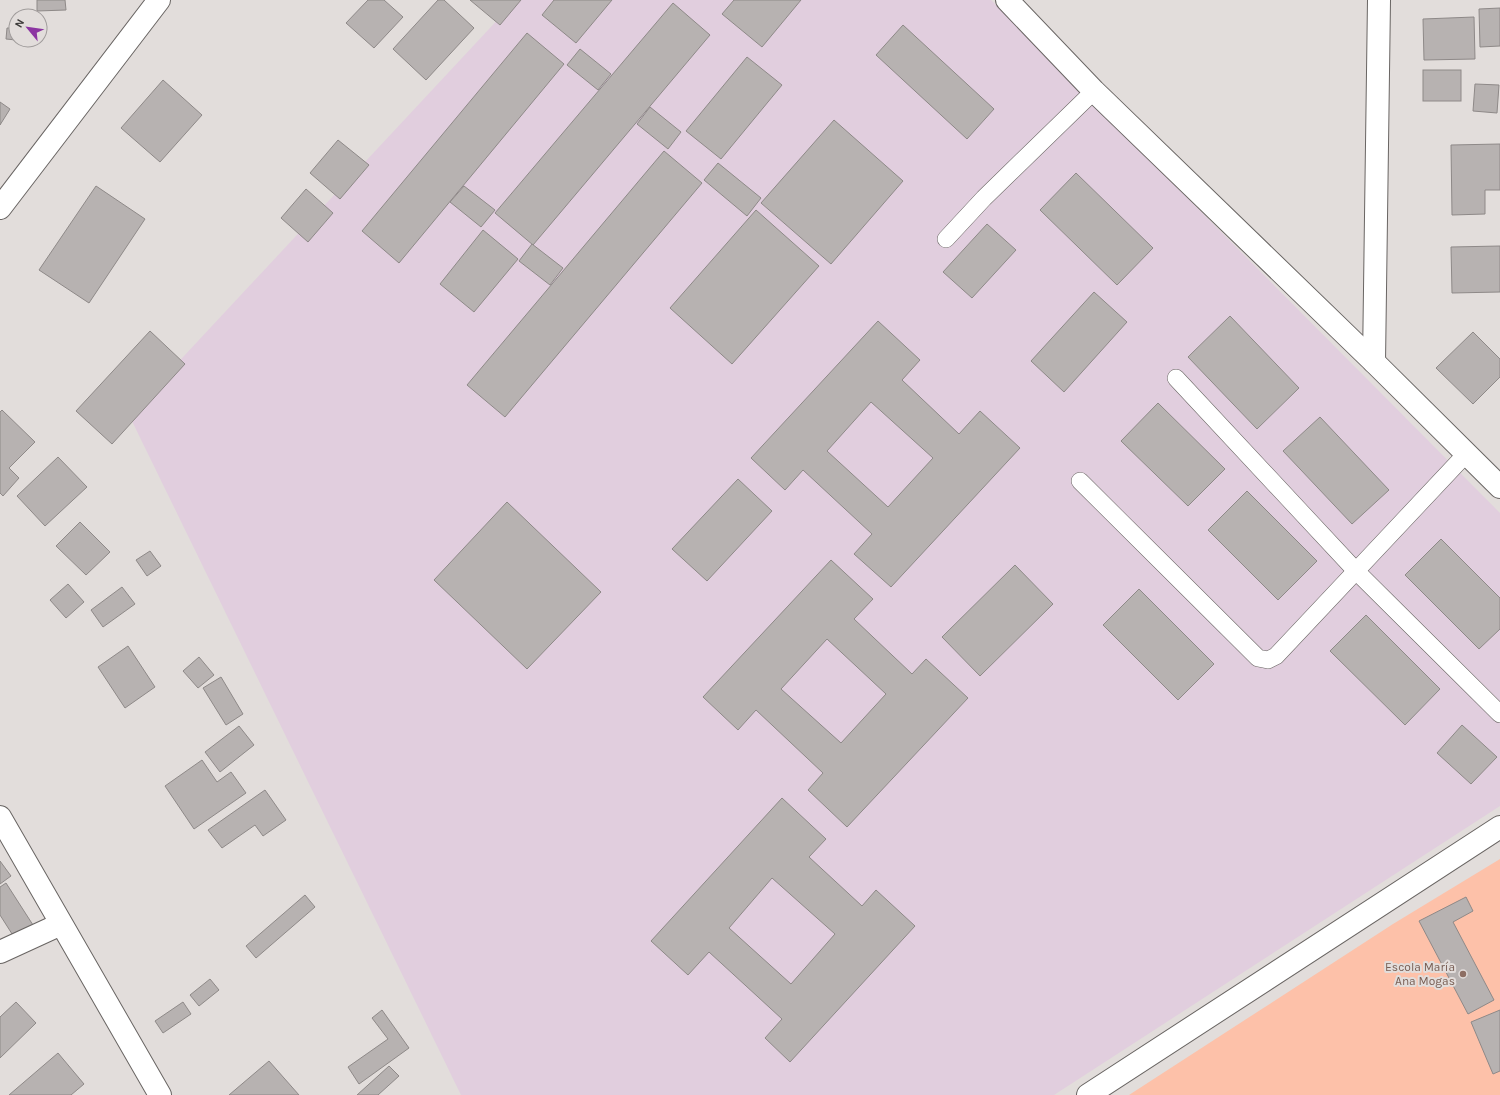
<svg xmlns="http://www.w3.org/2000/svg" width="1500" height="1095" font-family="Karla,sans-serif">
	<style>
		.education { fill: #e1cede }
		.green { fill: #fdc1a9 }
		.building { fill: #b7b2b1; stroke: #8e8988; fill-rule: evenodd }
		.lines { fill: none; stroke-linecap: round; stroke-linejoin: round }
		.service-casing { stroke: #696563; stroke-width: 18 }
		.minor-casing { stroke: #696563; stroke-width: 24 }
		.service { stroke: #fff; stroke-width: 17 }
		.minor { stroke: #fff; stroke-width: 22 }
		.education-dot { fill: #8d6e63; stroke: #e2dddb; stroke-width: 1.5 }
		.labels { text-anchor: middle; dominant-baseline: central; stroke-width: 4; stroke-linejoin: round; paint-order: stroke }
		.education-label { font-size: 12px; fill: #785e54; stroke: #e2dddb; text-anchor: end }
	</style>
	<rect width="100%" height="100%" fill="#e2dddb"/>
	<path class="education" d="M516,0h475l509,513v293l-446,289h-593l-332,-680z"/>
	<path class="green" d="M1500,859v236h-371l264,-171z"/>
	<g class="building">
		<path d="M37,0h28l1,10 -29,1z"/>
		<path d="M368,0h16l19,17 -29,31 -28,-25z"/>
		<path d="M438,0h6l30,28 -48,52 -33,-31z"/>
		<path d="M470,0h51l-21,25z"/>
		<path d="M554,0h58l-36,43 -34,-28z"/>
		<path d="M734,0h67l-39,47 -40,-33z"/>
		<path d="M673,3l37,32 -177,210 -38,-32z"/>
		<path d="M1500,8v38l-20,1 -1,-38z"/>
		<path d="M1474,17l1,42 -51,1 -1,-41z"/>
		<path d="M903,25l91,84 -27,30 -91,-84z"/>
		<path d="M7,28h9v12l-10,-1z"/>
		<path d="M527,33l37,31 -165,199 -37,-32z"/>
		<path d="M580,49l31,25 -13,16 -31,-25z"/>
		<path d="M747,57l35,28 -61,74 -35,-28z"/>
		<rect x="1423" y="70" width="38" height="31"/>
		<path d="M163,80l39,35 -42,47 -39,-34z"/>
		<path d="M1475,84l24,1 -2,28 -24,-2z"/>
		<path d="M0,102l10,7 -10,16z"/>
		<path d="M650,107l31,25 -13,17 -31,-25z"/>
		<path d="M834,120l69,61 -72,83 -70,-61z"/>
		<path d="M338,140l31,25 -29,34 -30,-26z"/>
		<path d="M1500,144v46h-15v24l-33,1 -1,-70z"/>
		<path d="M664,151l38,32 -197,234 -38,-32z"/>
		<path d="M718,163l43,35 -14,18 -43,-36z"/>
		<path d="M1076,173l77,75 -36,37 -77,-75z"/>
		<path d="M96,186l49,33 -56,84 -50,-33z"/>
		<path d="M464,186l31,24 -14,17 -31,-25z"/>
		<path d="M306,189l27,24 -25,29 -27,-24z"/>
		<path d="M756,210l63,56 -87,98 -62,-56z"/>
		<path d="M987,224l29,26 -44,48 -29,-26z"/>
		<path d="M483,230l35,29 -44,53 -34,-28z"/>
		<path d="M532,244l31,24 -13,17 -31,-24z"/>
		<path d="M1500,246v46l-48,1 -1,-46z"/>
		<path d="M1094,292l33,30 -63,70 -33,-31z"/>
		<path d="M1230,316l69,72 -42,41 -69,-72z"/>
		<path d="M878,321l42,39 -18,20 57,54 21,-23 40,37 -129,139 -37,-33 18,-20 -69,-64 -18,20 -34,-32zM871,402l62,56 -45,49 -61,-56z"/>
		<path d="M150,331l35,33 -73,80 -36,-33z"/>
		<path d="M1473,332l27,27v18l-27,27 -37,-36z"/>
		<path d="M1158,403l67,66 -37,37 -67,-65z"/>
		<path d="M2,410l33,32 -26,26 10,10 -16,18 -3,-3v-81z"/>
		<path d="M1320,417l69,73 -37,34 -69,-73z"/>
		<path d="M58,457l29,30 -42,39 -28,-30z"/>
		<path d="M738,479l34,32 -65,70 -35,-32z"/>
		<path d="M1247,491l70,70 -39,39 -70,-70z"/>
		<path d="M507,502l94,90 -74,77 -93,-89z"/>
		<path d="M80,522l30,30 -24,23 -30,-29z"/>
		<path d="M1441,539l59,59v31l-21,20 -74,-74z"/>
		<path d="M150,551l11,15 -14,10 -11,-16z"/>
		<path d="M831,560l42,39 -19,20 58,55 14,-15 42,39 -121,129 -39,-37 15,-17 -67,-63 -18,20 -35,-33zM827,639l59,55 -45,49 -60,-54z"/>
		<path d="M1015,565l38,39 -73,72 -38,-39z"/>
		<path d="M68,584l16,18 -18,16 -16,-18z"/>
		<path d="M122,587l13,17 -32,23 -12,-17z"/>
		<path d="M1139,589l75,75 -36,36 -75,-75z"/>
		<path d="M1366,615l74,74 -35,36 -75,-74z"/>
		<path d="M128,646l27,41 -30,21 -27,-41z"/>
		<path d="M199,657l15,18 -16,13 -15,-17z"/>
		<path d="M221,677l22,37 -17,11 -23,-37z"/>
		<path d="M1462,725l35,32 -26,27 -34,-31z"/>
		<path d="M239,726l15,19 -34,27 -15,-20z"/>
		<path d="M202,760l15,22 14,-10 15,21 -52,36 -29,-43z"/>
		<path d="M265,790l21,30 -23,16 -8,-11 -33,23 -14,-18z"/>
		<path d="M782,798l44,41 -17,18 53,49 14,-16 39,36 -125,136 -25,-24 17,-19 -73,-67 -21,23 -37,-34zM772,878l63,56 -44,50 -62,-56z"/>
		<path d="M0,861l11,15 -11,8z"/>
		<path d="M6,883l27,42 -19,12 -14,-22v-28z"/>
		<path d="M305,895l10,12 -59,51 -10,-12z"/>
		<path d="M1466,897l7,14 -20,11 41,78 -26,14 -49,-93z"/>
		<path d="M210,979l9,11 -20,16 -9,-11z"/>
		<path d="M16,1002l20,21 -36,35v-41z"/>
		<path d="M183,1002l8,12 -28,19 -8,-12z"/>
		<path d="M382,1010l27,38 -50,36 -11,-17 40,-28 -16,-21z"/>
		<path d="M1500,1010v61l-7,3 -22,-52z"/>
		<path d="M58,1053l26,31 -13,11h-62z"/>
		<path d="M269,1061l30,34h-70z"/>
		<path d="M389,1066l10,10 -21,19h-21z"/>
	</g>
	<g class="lines">
		<g class="service-casing">
			<g id="service">
				<path d="M946,239l38,-41 110,-107"/>
				<path d="M1176,378l180,193 144,143"/>
				<path d="M1080,481l178,177 10,2 8,-4 190,-202"/>
			</g>
		</g>
		<g class="minor-casing">
			<g id="minor">
				<path d="M1007,0l87,91 280,271 126,125"/>
				<path d="M0,208l159,-208"/>
				<path d="M1374,362l5,-362"/>
				<path d="M0,817l160,278"/>
				<path d="M0,952l61,-28"/>
				<path d="M1088,1095l412,-268"/>
			</g>
		</g>
		<use href="#service" class="service"/>
		<use href="#minor" class="minor"/>
	</g>
	<circle class="education-dot" cx="1463" cy="974" r="4"/>
	<g class="labels">
		<g class="education-label">
			<text x="1455" y="967">Escola María<tspan x="1455" dy="14">Ana Mogas</tspan></text>
		</g>
	</g>
	<g transform="translate(28 28) rotate(299)"><circle r="19" fill="#e2dddb" stroke="#a09c9b"/>
	<path d="M0-3L7 15L0 10L-7 15Z" fill="#8c35a2"/>
	<text y="-6" font-size="11" font-weight="bold" text-anchor="middle" fill="#3d3b3a">N</text>
	</g>
</svg>
